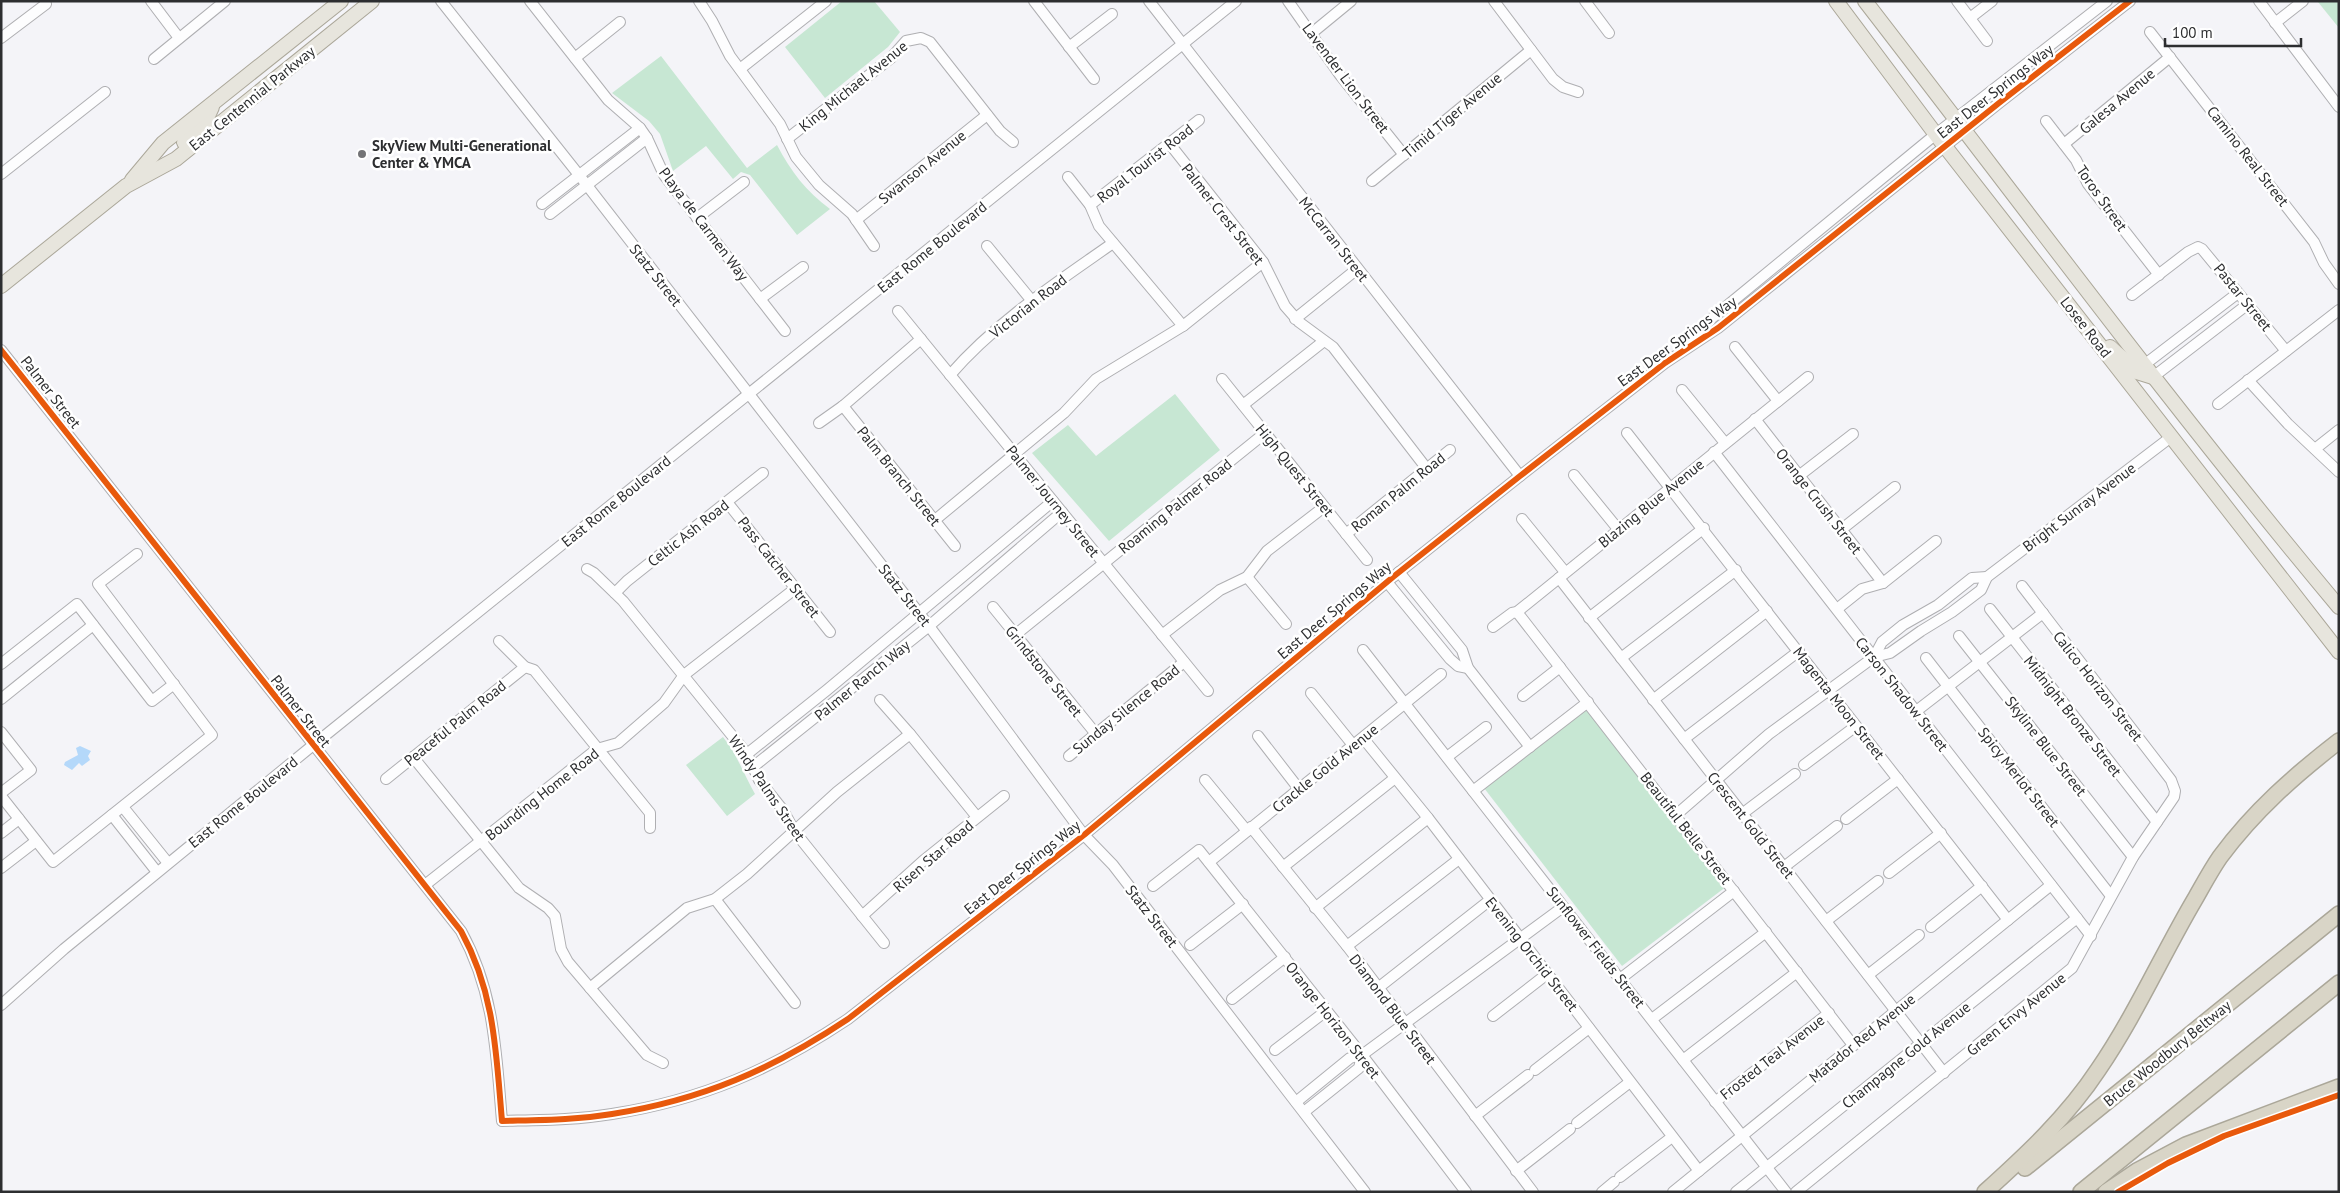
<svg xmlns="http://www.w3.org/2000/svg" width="2340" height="1193" font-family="'PT Sans',sans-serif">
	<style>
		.green { fill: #c7e7d3 }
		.water { fill: #b4d8fa }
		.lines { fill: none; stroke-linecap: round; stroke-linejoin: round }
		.minor-casing { stroke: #afafb2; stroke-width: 12 }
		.major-casing { stroke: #aba799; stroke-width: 16 }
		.highway-casing { stroke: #aba799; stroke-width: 18 }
		.minor { stroke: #fdfdfe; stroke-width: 10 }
		.major { stroke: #e7e5dd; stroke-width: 14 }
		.highway { stroke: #d9d5c7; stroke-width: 15 }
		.cycleway-casing { stroke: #fff; stroke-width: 9 }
		.cycleway { stroke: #e8590c; stroke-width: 6 }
		.poi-dot { fill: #737376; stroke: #fff; stroke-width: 2 }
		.labels { text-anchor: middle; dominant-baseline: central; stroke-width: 5; stroke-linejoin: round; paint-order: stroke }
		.street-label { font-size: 15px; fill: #2d2e30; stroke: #fff }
		.poi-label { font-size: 15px; font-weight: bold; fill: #2d2e30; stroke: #fff; text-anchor: start }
	</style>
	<rect width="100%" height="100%" fill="#f4f4f8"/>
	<g class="green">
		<path d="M842,1h32l26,31 -12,15 -63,51 -40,-51z"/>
		<path d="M2339,1v27l-21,-26z"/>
		<path d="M661,56l86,112 30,-23c14,27 29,46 53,64l-33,26 -47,-60 -9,-3 -8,7 -27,-33 -33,25 -13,-37 -11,-13 -37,-28z"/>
		<path d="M1175,394l45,56 -111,91 -77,-88 36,-28 28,31z"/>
		<path d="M1588,707l139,179 -105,80 -138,-178z"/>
		<path d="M723,737c14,17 21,38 32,57l-28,22 -41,-51z"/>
	</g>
	<path class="water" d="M80,746l11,5 -3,5 2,4 -8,6 -3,-3 -7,7 -8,-5 1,-3 13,-7 -2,-7z"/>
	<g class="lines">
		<g class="minor-casing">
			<g id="minor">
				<path d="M151,1l28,37"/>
				<path d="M441,1l138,174 350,451 155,209 29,30 252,327"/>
				<path d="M530,1l78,99 32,28 7,10 17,37 121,156"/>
				<path d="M699,1l13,20 18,35 50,68 16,33 23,28 33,29 22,32"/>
				<path d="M1034,1l60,78"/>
				<path d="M1149,1l371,475"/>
				<path d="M1288,1l52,74 64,80"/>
				<path d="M1494,1l59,78 10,8 15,5"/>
				<path d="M1585,1l24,32"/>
				<path d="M1957,1l30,40"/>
				<path d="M2259,1l80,106"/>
				<path d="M1970,18l22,-17"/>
				<path d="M2275,23l28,-22"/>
				<path d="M2150,32l164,210 10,21 15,21"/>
				<path d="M1312,33l39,-32"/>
				<path d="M1,38l45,-34"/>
				<path d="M1069,47l43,-33"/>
				<path d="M575,58l45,-36"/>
				<path d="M154,59l71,-58"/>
				<path d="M740,69l86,-68"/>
				<path d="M2046,121l30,39 12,24 71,91"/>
				<path d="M787,139l104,-81 15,-17 15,-3 9,4 70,89 13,11"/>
				<path d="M1169,143l94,119 22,44 14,16 34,25 94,122"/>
				<path d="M2064,144l106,-87"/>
				<path d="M1,174l104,-82"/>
				<path d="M1068,177l22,28 9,21 84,100"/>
				<path d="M1372,181l159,-131"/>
				<path d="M542,204l98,-76"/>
				<path d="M1090,205l109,-85"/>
				<path d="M550,214l97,-76"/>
				<path d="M697,218l47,-36"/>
				<path d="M856,220l131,-105"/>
				<path d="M987,246l45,55"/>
				<path d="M2132,295l56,-43 10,-5 4,2 84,102"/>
				<path d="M760,299l43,-32"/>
				<path d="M898,311l310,380"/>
				<path d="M1295,319l62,-50"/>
				<path d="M1683,345l28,-26 225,-185 171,-133"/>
				<path d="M1735,347l43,54"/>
				<path d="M1,350l460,581c34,62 35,122 41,190 37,-1 74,-1 110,-7 90,-14 161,-45 236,-95l236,-184 309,-258 127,-101 145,-113 53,-35 281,-225 131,-102"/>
				<path d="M2144,365l94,-72"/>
				<path d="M950,375c46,-53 106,-92 163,-132"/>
				<path d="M2153,377l95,-73"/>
				<path d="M1222,379l145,181"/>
				<path d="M2248,380l40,44 51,48"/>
				<path d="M1682,390l43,53"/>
				<path d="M2218,404l121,-94"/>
				<path d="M1243,405l81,-64"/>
				<path d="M843,406l112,140"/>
				<path d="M1755,419l128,164"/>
				<path d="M819,423l24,-17 78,-67"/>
				<path d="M1627,433l381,487"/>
				<path d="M2315,449l24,-19"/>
				<path d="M1714,452l377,484"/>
				<path d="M1574,475l44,54"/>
				<path d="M1800,475l53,-41"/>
				<path d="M727,502l103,130"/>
				<path d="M1522,519l43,53"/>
				<path d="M935,520l129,-107 32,-34 87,-53 80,-64"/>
				<path d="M1842,529l53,-42"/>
				<path d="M1346,534l104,-84"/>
				<path d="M587,569l7,4 29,28 124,153 12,26 24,30 12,22 89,111"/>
				<path d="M1399,572l63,78 6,18 62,79"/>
				<path d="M1247,577l39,47"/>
				<path d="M1559,578l385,495"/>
				<path d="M1387,582l63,77 8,7 10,2"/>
				<path d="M615,593l12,-12 136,-108"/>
				<path d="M993,607l103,127"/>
				<path d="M1837,609l25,-20 21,-6 53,-42"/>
				<path d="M1990,609l167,213"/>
				<path d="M1517,612l336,433"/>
				<path d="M1589,618l115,-90"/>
				<path d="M1493,627l19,-14 5,-1 291,-235"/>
				<path d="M1015,635l250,-202"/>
				<path d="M1162,635l58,-45 27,-13 20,-26 57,-44"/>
				<path d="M1959,636l174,221"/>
				<path d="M499,641l26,26 9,3 116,143v15"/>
				<path d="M1363,650l423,542"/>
				<path d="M1874,657l8,-15 21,-17 35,-20 34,-27 15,-1"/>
				<path d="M1621,658l115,-88"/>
				<path d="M1926,658l185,238"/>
				<path d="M1,664l76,-60 75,97 22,-17"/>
				<path d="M1311,693l42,52"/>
				<path d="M1523,696l37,-29"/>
				<path d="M1,699l92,-74"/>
				<path d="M880,700l30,34 67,83"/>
				<path d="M1653,700l114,-89"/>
				<path d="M1915,712l128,-99"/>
				<path d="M1,732l30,38 -30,23"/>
				<path d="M1258,736l41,53"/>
				<path d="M1363,738l65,80 271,353"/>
				<path d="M1684,739l115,-88"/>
				<path d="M747,754l80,-64 226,-189"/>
				<path d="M1069,756l115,-94"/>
				<path d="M413,757l106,131 29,20 7,8 6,33 7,13 79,93 16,8"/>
				<path d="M1447,757l39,-30"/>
				<path d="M1804,765l52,-39"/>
				<path d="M753,767l176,-141 133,-114"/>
				<path d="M386,779l139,-112"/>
				<path d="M1205,780l42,51"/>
				<path d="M1473,791l115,-89"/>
				<path d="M1,796l52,66 159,-127 -114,-151 39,-30"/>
				<path d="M123,807l45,56"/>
				<path d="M1742,814l53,-40"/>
				<path d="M112,815l45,57"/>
				<path d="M1676,815l93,-81 105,-77 16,-4 31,-22 31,-19 29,-22 6,-13 184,-140"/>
				<path d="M1846,819l52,-40"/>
				<path d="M1251,827l96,119 186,246"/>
				<path d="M1,833l18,-14"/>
				<path d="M1209,862l232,-188"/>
				<path d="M1283,867l112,-89"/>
				<path d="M1784,867l53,-41"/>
				<path d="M1,868l35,-27"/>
				<path d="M1889,873l52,-40"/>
				<path d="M425,885l172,-136 21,-6 46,-40 20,-28 112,-87"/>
				<path d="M1153,886l46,-36 163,205 104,137"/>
				<path d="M715,899l80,104"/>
				<path d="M1315,908l113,-90"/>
				<path d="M862,916l61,-55 81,-65"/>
				<path d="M1826,921l52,-40"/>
				<path d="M1931,927l51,-41"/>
				<path d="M1190,945l53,-41"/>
				<path d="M1347,946l112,-87"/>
				<path d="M1868,975l51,-40"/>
				<path d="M1620,979l114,-88"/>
				<path d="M590,988l97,-80 28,-9 32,-25 90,-82 73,-58"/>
				<path d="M1378,988l112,-88"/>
				<path d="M1232,999l53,-42"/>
				<path d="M1,1005l63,-56 248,-203 924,-745"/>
				<path d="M1493,1016l54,-42"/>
				<path d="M1652,1019l114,-87"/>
				<path d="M1275,1050l51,-39"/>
				<path d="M1683,1060l114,-88"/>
				<path d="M1535,1070l54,-42"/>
				<path d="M1296,1102l54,-44 12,-3 201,-148"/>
				<path d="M1715,1102l114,-89"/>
				<path d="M1304,1112l55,-44 3,-13"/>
				<path d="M1475,1116l53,-41"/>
				<path d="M1577,1123l53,-41"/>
				<path d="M1516,1171l54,-42"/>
				<path d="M1620,1177l52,-40"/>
				<path d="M1602,1192l12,-10"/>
				<path d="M1673,1192l378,-307"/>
				<path d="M1736,1192l341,-274"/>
				<path d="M1796,1192l276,-224 61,-111 41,-60 1,-6 -4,-11 -149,-194"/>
			</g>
		</g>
		<g class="major-casing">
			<g id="major">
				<path d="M1836,1l104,139 399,512"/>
				<path d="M1865,1c157,203 309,409 474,606"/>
				<path d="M188,149l-4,-7 2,-5 19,-15 7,-15"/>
				<path d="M132,180l31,-37 178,-142"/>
				<path d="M1,286l125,-100 50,-27 196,-158"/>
				<path d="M2110,347l27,25 16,5"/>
			</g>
		</g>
		<g class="highway-casing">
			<g id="highway">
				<path d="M2025,1168l314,-254"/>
				<path d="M1985,1192c41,-37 82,-75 113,-122 37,-54 64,-115 97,-171 8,-14 16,-29 25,-42 34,-46 75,-82 119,-116"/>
				<path d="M2081,1192l258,-209"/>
				<path d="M2106,1192l31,-21 49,-26 153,-58"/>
			</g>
		</g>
		<use href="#minor" class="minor"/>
		<use href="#major" class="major"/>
		<use href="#highway" class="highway"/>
		<g class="cycleway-casing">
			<g id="cycleway">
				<path d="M1,350l460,581c34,62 35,122 41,190 37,-1 74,-1 110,-7 90,-14 161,-45 236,-95l236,-184 309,-258 127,-101 145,-113 53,-35 281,-225 131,-102"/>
				<path d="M2118,1192l50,-29 56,-27 115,-41"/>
			</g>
		</g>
		<use href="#cycleway" class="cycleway"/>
	</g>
	<circle class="poi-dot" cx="362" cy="154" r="5"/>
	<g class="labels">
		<g class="street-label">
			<text transform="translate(1346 78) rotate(53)">Lavender Lion Street</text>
			<text transform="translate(853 86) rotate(-39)">King Michael Avenue</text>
			<text transform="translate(1995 91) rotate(-38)">East Deer Springs Way</text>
			<text transform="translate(252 98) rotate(-39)">East Centennial Parkway</text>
			<text transform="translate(2117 101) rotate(-40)">Galesa Avenue</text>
			<text transform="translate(1452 115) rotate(-40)">Timid Tiger Avenue</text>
			<text transform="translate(2248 156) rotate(52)">Camino Real Street</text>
			<text transform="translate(1145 163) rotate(-38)">Royal Tourist Road</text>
			<text transform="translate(922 167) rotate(-39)">Swanson Avenue</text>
			<text transform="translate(2102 198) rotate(55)">Toros Street</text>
			<text transform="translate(1223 214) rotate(52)">Palmer Crest Street</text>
			<text transform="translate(704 224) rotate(53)">Playa de Carmen Way</text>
			<text transform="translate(1334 239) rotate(52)">McCarran Street</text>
			<text transform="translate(932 247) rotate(-39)">East Rome Boulevard</text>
			<text transform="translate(656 275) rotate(52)">Statz Street</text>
			<text transform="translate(2243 297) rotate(51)">Pastar Street</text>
			<text transform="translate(1028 306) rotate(-38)">Victorian Road</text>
			<text transform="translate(2086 327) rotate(52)">Losee Road</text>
			<text transform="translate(1677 341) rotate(-36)">East Deer Springs Way</text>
			<text transform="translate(51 392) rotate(52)">Palmer Street</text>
			<text transform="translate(1295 470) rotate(51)">High Quest Street</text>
			<text transform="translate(899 476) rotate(51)">Palm Branch Street</text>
			<text transform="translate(1398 492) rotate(-39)">Roman Palm Road</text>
			<text transform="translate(616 501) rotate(-39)">East Rome Boulevard</text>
			<text transform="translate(1053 501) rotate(51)">Palmer Journey Street</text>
			<text transform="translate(1819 501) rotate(52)">Orange Crush Street</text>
			<text transform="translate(1651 503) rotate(-39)">Blazing Blue Avenue</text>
			<text transform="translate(1175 506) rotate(-39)">Roaming Palmer Road</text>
			<text transform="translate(2079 507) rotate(-37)">Bright Sunray Avenue</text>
			<text transform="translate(688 533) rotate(-38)">Celtic Ash Road</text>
			<text transform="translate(779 567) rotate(52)">Pass Catcher Street</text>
			<text transform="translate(905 595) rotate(52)">Statz Street</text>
			<text transform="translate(1334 610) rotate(-40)">East Deer Springs Way</text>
			<text transform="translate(1044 671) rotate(51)">Grindstone Street</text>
			<text transform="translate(862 680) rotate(-39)">Palmer Ranch Way</text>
			<text transform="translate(2098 686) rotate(52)">Calico Horizon Street</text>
			<text transform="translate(1902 694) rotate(52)">Carson Shadow Street</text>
			<text transform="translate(1839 703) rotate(52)">Magenta Moon Street</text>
			<text transform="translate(1126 709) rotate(-39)">Sunday Silence Road</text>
			<text transform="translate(301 711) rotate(52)">Palmer Street</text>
			<text transform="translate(2073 716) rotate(52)">Midnight Bronze Street</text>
			<text transform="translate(455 723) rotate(-39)">Peaceful Palm Road</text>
			<text transform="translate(2046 746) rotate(52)">Skyline Blue Street</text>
			<text transform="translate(1325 768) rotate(-39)">Crackle Gold Avenue</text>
			<text transform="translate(2019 777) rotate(52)">Spicy Merlot Street</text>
			<text transform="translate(767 788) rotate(56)">Windy Palms Street</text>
			<text transform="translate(542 794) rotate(-38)">Bounding Home Road</text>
			<text transform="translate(243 802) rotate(-39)">East Rome Boulevard</text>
			<text transform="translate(1751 825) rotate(52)">Crescent Gold Street</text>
			<text transform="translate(1686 828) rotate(52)">Beautiful Belle Street</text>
			<text transform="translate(933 856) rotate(-41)">Risen Star Road</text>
			<text transform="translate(1022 867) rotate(-38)">East Deer Springs Way</text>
			<text transform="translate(1152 916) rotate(52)">Statz Street</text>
			<text transform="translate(1596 947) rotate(52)">Sunflower Fields Street</text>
			<text transform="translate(1532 954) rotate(52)">Evening Orchid Street</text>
			<text transform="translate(1393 1009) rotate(53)">Diamond Blue Street</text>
			<text transform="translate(2016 1014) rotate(-39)">Green Envy Avenue</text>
			<text transform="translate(1333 1020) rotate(52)">Orange Horizon Street</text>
			<text transform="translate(1862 1038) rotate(-39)">Matador Red Avenue</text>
			<text transform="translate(2167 1053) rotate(-39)">Bruce Woodbury Beltway</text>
			<text transform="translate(1906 1055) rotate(-39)">Champagne Gold Avenue</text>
			<text transform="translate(1772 1057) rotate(-38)">Frosted Teal Avenue</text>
		</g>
		<g class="poi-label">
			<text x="372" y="145">SkyView Multi-Generational<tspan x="372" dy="17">Center &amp; YMCA</tspan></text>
		</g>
	</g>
	<rect width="2340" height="1193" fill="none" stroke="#2d2e30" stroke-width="5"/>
	<path d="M2165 38v8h136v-8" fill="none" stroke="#2d2e30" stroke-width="2.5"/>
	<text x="2172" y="38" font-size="15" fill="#2d2e30" stroke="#ffffff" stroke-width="4" paint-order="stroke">100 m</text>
</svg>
